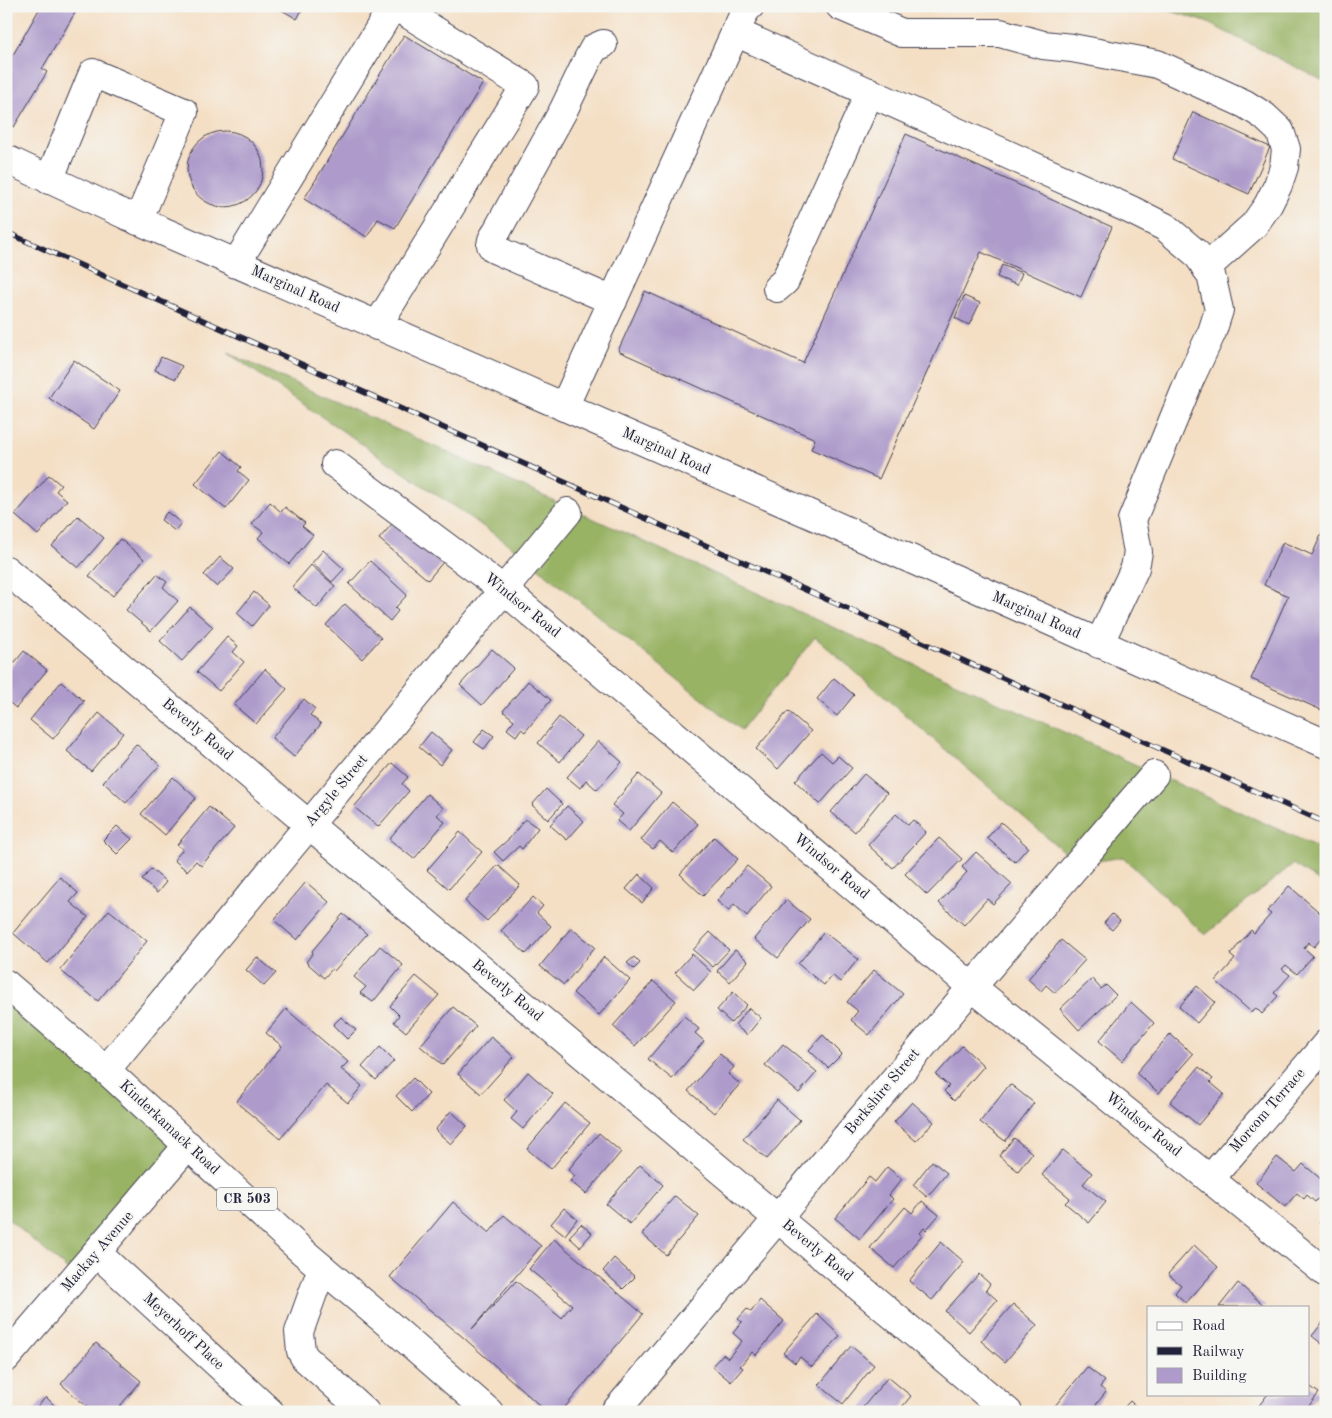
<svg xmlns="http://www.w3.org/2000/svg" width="1332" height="1418" font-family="'Old Standard TT',serif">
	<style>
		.forest { fill: #99b365; stroke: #5e6a50 }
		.building { fill: #ae9bcb }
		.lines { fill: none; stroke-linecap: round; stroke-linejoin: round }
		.minor-casing { stroke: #423e50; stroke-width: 30 }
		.major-casing { stroke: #423e50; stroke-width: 30 }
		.minor { stroke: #fff; stroke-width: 28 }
		.major { stroke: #fff; stroke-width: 28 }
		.rail-casing { stroke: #22223b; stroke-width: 5.5 }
		.rail { stroke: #f6f6f2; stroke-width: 4; stroke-dasharray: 11; stroke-linecap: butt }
		.labels { text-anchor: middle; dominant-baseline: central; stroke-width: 4; stroke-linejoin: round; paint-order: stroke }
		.shield { fill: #f6f6f2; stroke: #626272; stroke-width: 1 }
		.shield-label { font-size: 14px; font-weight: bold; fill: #22223b }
		.street-label { font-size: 15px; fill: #22223b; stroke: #f6f6f2 }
	</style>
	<rect width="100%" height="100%" fill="#f6f6f2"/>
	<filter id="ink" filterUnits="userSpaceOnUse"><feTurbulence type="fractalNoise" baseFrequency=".02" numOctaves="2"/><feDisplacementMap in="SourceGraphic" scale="10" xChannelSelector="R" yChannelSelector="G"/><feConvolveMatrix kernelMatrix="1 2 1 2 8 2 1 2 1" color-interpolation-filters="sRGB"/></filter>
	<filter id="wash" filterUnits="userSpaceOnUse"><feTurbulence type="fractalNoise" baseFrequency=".0096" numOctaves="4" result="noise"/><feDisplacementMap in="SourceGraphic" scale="20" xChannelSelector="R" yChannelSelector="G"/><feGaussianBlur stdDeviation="1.12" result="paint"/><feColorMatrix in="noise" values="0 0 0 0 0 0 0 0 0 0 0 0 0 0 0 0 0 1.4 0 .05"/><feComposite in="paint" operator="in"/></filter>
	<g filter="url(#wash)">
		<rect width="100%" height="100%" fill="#f4dfc5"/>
		<g class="forest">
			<path d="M1155,6h171v76l-120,-60z"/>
			<path d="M228,353l1098,498v35l-33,-22 -88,71 -82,-78 -45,7 -263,-227 -74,93 -238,-190z"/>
			<path d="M6,984l182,161 -112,132 -70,-60z"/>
		</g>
		<g id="blocks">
			<g class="building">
				<path d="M41,6h38l-37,63 5,3 -33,55 -8,-5v-71l7,4z"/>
				<path d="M275,6h29l-7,13z"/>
				<path d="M404,35l79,48 -88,145 -17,-9 -11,18 -63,-38z"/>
				<path d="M1193,112l77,35 -21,47 -77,-35z"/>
				<circle cx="225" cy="169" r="38"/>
				<path d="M906,134l206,93 -31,70 -100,-45 -102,227 -68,-30 4,-10 -197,-88 27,-60 158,72z"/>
				<path d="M1002,265l20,8 -5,12 -20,-8z"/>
				<path d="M964,296l16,7 -11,22 -14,-7z"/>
				<path d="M161,357l21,9 -6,13 -21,-9z"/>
				<path d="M74,360l46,31 -26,38 -45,-31z"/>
				<path d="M222,451l19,16 -3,4 11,9 -23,29 -31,-25z"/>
				<path d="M49,475l12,10 -5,6 11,9 -29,35 -23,-20z"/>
				<path d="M270,502l11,10 4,-5 20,16 -3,3 11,9 -24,29 -31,-26 5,-6 -11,-8z"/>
				<path d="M167,512l14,11 -6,8 -14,-11z"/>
				<path d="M78,516l26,22 -26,30 -26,-22z"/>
				<path d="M399,516l49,40 -20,24 -49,-41z"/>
				<path d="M1326,524v188l-75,-33 37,-83 -24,-11 19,-43 29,13z"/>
				<path d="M120,539l24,20 -31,37 -24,-20z"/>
				<path d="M323,550l21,19 -12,13 -20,-19z"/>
				<path d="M220,557l14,12 -17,18 -13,-12z"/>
				<path d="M370,561l37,34 -12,13 3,3 -8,10 -41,-37z"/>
				<path d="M311,565l24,21 -18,22 -25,-21z"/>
				<path d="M157,574l10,8 -4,5 15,14 -27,30 -25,-21z"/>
				<path d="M254,592l15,13 -17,21 -15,-13z"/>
				<path d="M345,604l36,34 -19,21 -36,-34z"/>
				<path d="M190,607l23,20 -31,34 -22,-20z"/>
				<path d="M6,635l6,5 -6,7z"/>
				<path d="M227,637l11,9 -5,6 11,10 -25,29 -22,-19z"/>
				<path d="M492,649l22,19 -32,37 -22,-20z"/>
				<path d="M24,651l23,19 -31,38 -10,-8v-27z"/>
				<path d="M265,669l22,20 -31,35 -22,-19z"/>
				<path d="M834,678l20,17 -17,21 -20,-17z"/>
				<path d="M528,681l23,19 -26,32 -4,-3 -5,7 -9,-7 7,-9 -11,-9z"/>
				<path d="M61,682l23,19 -31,38 -23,-19z"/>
				<path d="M304,699l11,10 -5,6 11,9 -27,33 -22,-19z"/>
				<path d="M788,711l23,20 -33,38 -22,-20z"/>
				<path d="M99,713l24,20 -32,38 -24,-20z"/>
				<path d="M559,717l22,19 -21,26 -22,-19z"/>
				<path d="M484,729l10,7 -10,13 -10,-7z"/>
				<path d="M431,732l21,18 -12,15 -21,-18z"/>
				<path d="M598,741l24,21 -25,28 -11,-10 -6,8 -13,-11z"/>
				<path d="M136,744l24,21 -34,38 -23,-21z"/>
				<path d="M821,752l11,10 6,-6 14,12 -32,36 -25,-23z"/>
				<path d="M392,763l16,14 -6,7 7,7 -31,36 -24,-20z"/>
				<path d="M639,774l22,19 -32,38 -12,-10 6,-7 -11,-9z"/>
				<path d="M864,774l23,19 -32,39 -24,-20z"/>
				<path d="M173,777l23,21 -31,37 -24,-21z"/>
				<path d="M546,789l16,15 -14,16 -16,-15z"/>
				<path d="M427,794l16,14 -6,7 8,7 -31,37 -25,-20z"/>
				<path d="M672,802l26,22 -25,29 -13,-12 -7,8 -12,-9z"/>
				<path d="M567,806l17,15 -17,19 -17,-15z"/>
				<path d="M209,807l25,21 -33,38 -5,-5 -9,10 -13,-11 9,-11 -6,-4z"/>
				<path d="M896,814l12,11 5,-5 13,12 -33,36 -25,-23z"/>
				<path d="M525,819l13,9 -16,21 -3,-3 -16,15 -9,-9 16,-14z"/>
				<path d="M1001,822l27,25 -13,15 -28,-24z"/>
				<path d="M117,826l15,13 -15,15 -14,-14z"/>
				<path d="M460,832l22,20 -33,37 -22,-19z"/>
				<path d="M714,837l24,22 -35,37 -23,-22z"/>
				<path d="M939,838l23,21 -35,36 -22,-21z"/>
				<path d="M976,852l36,32 -19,20 -6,-5 -23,26 -25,-22 28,-31 -5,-5z"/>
				<path d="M498,865l22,20 -33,36 -22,-20z"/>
				<path d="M747,866l24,20 -24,30 -13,-12 -5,7 -12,-10z"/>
				<path d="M151,869l15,13 -9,11 -15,-13z"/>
				<path d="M639,874l15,14 -12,15 -16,-14z"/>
				<path d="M60,877l18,16 -8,9 18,15 -40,46 -35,-30z"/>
				<path d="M306,882l23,20 -32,38 -23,-20z"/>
				<path d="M1289,886l37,32 -4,7 4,3v5l-12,14 -6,-5 -4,6 9,8 -16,18 -11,-9 -4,4 8,6 -16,18 4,3 -16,18 -6,-6 -5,4 -35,-31 19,-22 -5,-4 21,-25 3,3 17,-19 -4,-3z"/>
				<path d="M533,897l10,9 -6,7 14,13 -25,28 -25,-23z"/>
				<path d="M786,900l24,19 -32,39 -24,-19z"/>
				<path d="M109,910l38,31 -49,60 -38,-31z"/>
				<path d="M343,914l24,20 -33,37 -2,-2 -8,9 -18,-16 7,-9 -1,-2z"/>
				<path d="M1112,914l8,7 -8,9 -8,-7z"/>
				<path d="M571,928l24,19 -31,38 -24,-19z"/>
				<path d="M710,932l19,18 -16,17 -20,-17z"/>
				<path d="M824,932l34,27 -18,23 -8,-7 -8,10 -26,-21z"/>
				<path d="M1061,940l24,20 -30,33 -9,-8 -5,6 -13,-12z"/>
				<path d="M380,946l23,19 -30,37 -13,-9 6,-6 -12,-10z"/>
				<path d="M735,950l13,11 -18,21 -13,-11z"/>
				<path d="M692,954l19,18 -17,18 -19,-17z"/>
				<path d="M257,957l19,16 -12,13 -18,-16z"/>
				<path d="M604,957l26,23 -31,35 -26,-22z"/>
				<path d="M634,957l6,6 -6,6 -7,-6z"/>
				<path d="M874,970l29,24 -34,41 -18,-15 7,-9 -11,-9z"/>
				<path d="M416,976l23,19 -33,37 -12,-10 5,-7 -9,-9z"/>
				<path d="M1092,979l9,10 5,-4 10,10 -37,35 -19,-21z"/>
				<path d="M653,981l23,20 -41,45 -22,-20z"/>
				<path d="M1197,986l18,16 -18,21 -18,-16z"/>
				<path d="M733,992l14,13 -16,18 -14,-13z"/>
				<path d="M1131,1002l23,21 -32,38 -23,-20z"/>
				<path d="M453,1007l23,19 -33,39 -23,-19z"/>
				<path d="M749,1008l12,10 -14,17 -12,-10z"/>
				<path d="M286,1009l62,53 -7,7 21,17 -14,17 -22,-18 -46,54 -44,-37 46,-56 -16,-13z"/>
				<path d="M684,1016l15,13 -4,4 9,8 -32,38 -24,-20z"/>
				<path d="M341,1017l15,13 -9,9 -14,-14z"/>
				<path d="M1170,1034l23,20 -34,39 -23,-20z"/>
				<path d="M823,1035l19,19 -14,14 -19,-18z"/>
				<path d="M491,1037l23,20 -33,37 -23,-20z"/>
				<path d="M783,1044l34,28 -18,21 -34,-28z"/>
				<path d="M962,1046l22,20 -30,35 -10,-10 5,-5 -13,-11z"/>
				<path d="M380,1047l14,14 -18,19 -14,-13z"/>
				<path d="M720,1054l14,13 -6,7 12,10 -26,29 -26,-22z"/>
				<path d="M1199,1067l14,12 -3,3 14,12 -26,31 -28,-23z"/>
				<path d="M528,1072l25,22 -30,35 -12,-10 6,-7 -13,-12z"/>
				<path d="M413,1078l16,16 -17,18 -16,-16z"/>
				<path d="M1010,1084l24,19 -29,38 -25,-19z"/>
				<path d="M777,1100l23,20 -33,39 -24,-20z"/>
				<path d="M912,1102l22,20 -18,19 -22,-19z"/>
				<path d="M565,1103l25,20 -39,46 -24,-20z"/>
				<path d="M451,1111l16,15 -16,18 -16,-14z"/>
				<path d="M599,1133l22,19 -35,42 -16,-13 5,-5 -7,-6z"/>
				<path d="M1014,1138l18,15 -14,18 -19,-15z"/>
				<path d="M1063,1150l29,23 -9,11 23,18 -17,21 -24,-20 5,-5 -28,-23z"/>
				<path d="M1277,1157l19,15 7,-8 19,16 -2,2 6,5v2l-11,13 -8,-7 -3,4 -7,-6 -12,14 -29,-24z"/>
				<path d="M932,1161l15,12 -20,24 -14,-12z"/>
				<path d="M640,1165l23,20 -33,39 -24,-20z"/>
				<path d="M887,1167l15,12 -13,16 4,4 -33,40 -25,-21 34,-41 6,5z"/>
				<path d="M675,1196l24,20 -33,39 -24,-21z"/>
				<path d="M922,1201l17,14 -13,15 -2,-2 -4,5 2,2 -28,33 -24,-20 35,-41 7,6z"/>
				<path d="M453,1202l36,31 15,-18 37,31 -69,83 44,-48 45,37 11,-13 -43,-36 25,-30 89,75 -82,98h-14l-83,-74 -74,-61z"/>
				<path d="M564,1208l13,11 -12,16 -14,-11z"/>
				<path d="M1326,1215v13l-7,-5z"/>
				<path d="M581,1224l11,9 -12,14 -11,-10z"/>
				<path d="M941,1242l23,20 -32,38 -23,-19z"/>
				<path d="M1194,1245l24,22 -32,36 -11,-10 6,-8 -13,-11z"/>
				<path d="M614,1258l21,19 -12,12 -20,-18z"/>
				<path d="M979,1274l11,10 -4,6 11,10 -28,32 -24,-21z"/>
				<path d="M1238,1283l28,24h-47z"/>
				<path d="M760,1300l24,21 -28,34 -4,-3 -12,14 3,2 -12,14 -19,-16 11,-12 5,4 14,-17 -9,-8 9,-11 -4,-3 9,-10 4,3z"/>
				<path d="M1013,1304l24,21 -32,37 -24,-21z"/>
				<path d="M817,1314l23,22 -28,31 -12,-10 -5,6 -12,-10z"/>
				<path d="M1326,1318v29l-14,-11z"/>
				<path d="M96,1343l45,38 -26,31h-22l-32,-28z"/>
				<path d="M851,1346l23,19 -31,39 -24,-19z"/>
				<path d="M1087,1367l18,14 -5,6 6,5 -16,20h-30l-6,-5z"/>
				<path d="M888,1377l23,19 -13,16h-39z"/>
				<path d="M1308,1385l11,8 -15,19h-50l14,-18h40z"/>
				<path d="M46,1397l15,15h-29z"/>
				<path d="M1130,1401l12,11h-22z"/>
			</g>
		</g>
	</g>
	<g filter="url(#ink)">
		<use href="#blocks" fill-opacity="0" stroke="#423e50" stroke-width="1"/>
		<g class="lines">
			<g class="minor-casing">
				<g id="minor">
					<path d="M840,6l62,27h98l43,12 29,3 85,16 88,40 19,12 16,15 6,18 -2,18 -6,18 -10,20 -14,20 -48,43"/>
					<path d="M735,32l396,178 34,17 32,27 14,21 8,35 -7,22 -22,47 -58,141 6,32 -3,16 -36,76"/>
					<path d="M603,44l-9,4 -6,11 -25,52 -71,129 -1,5 3,4 119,52"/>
					<path d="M6,159l122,57 677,296 521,232"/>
					<path d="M49,180l44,-107 91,39 -46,109"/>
					<path d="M236,264l157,-258"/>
					<path d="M777,288l8,-7 85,-189"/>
					<path d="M377,326l148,-240 -130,-80"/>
					<path d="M564,407l182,-398 4,-3"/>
					<path d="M335,464l169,126 468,397 354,286"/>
					<path d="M6,570l1002,842"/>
					<path d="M106,1070l462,-558"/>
					<path d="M1210,1179l116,-135"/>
					<path d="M97,1253l173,159"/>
					<path d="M322,1268l-23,64 2,19 4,7 60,54"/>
					<path d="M6,1358l182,-213"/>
					<path d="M615,1412l357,-425 182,-212"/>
				</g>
			</g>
			<g class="major-casing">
				<path id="major" d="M6,984l100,86 196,181 83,70 104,91"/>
			</g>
			<use href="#minor" class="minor"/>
			<use href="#major" class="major"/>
			<g class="rail-casing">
				<path id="rail" d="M6,232l1320,591"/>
			</g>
			<use href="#rail" class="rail"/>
		</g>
	</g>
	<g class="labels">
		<rect class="shield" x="217" y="1187.5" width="60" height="23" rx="4"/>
		<g class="shield-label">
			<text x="247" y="1199">CR 503</text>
		</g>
		<g class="street-label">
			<text transform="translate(295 290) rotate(24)">Marginal Road</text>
			<text transform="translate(666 452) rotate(24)">Marginal Road</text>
			<text transform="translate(522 606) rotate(39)">Windsor Road</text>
			<text transform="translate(1036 616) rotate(24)">Marginal Road</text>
			<text transform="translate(197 730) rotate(40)">Beverly Road</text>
			<text transform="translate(337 791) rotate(-50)">Argyle Street</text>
			<text transform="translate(831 867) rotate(40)">Windsor Road</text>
			<text transform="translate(507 991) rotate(40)">Beverly Road</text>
			<text transform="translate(883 1092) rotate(-50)">Berkshire Street</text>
			<text transform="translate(1268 1111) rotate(-49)">Morcom Terrace</text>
			<text transform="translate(1143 1125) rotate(39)">Windsor Road</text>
			<text transform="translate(169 1128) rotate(43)">Kinderkamack Road</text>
			<text transform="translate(817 1251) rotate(40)">Beverly Road</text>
			<text transform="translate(98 1252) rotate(-49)">Mackay Avenue</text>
			<text transform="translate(183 1332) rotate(43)">Meyerhoff Place</text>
		</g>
	</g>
	<rect width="1332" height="1418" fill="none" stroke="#f6f6f2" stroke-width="25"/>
	<rect x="1147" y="1306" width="162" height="90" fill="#f6f6f2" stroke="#a1a1a9"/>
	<rect x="1157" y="1322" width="25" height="8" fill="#ffffff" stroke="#a1a1a9"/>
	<text x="1192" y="1330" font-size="15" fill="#22223b">Road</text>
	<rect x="1157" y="1347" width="25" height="8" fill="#22223b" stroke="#a1a1a9"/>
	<text x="1192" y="1356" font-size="15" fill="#22223b">Railway</text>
	<rect x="1157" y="1368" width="25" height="15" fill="#ae9bcb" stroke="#a1a1a9"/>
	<text x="1192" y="1380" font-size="15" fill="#22223b">Building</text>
</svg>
